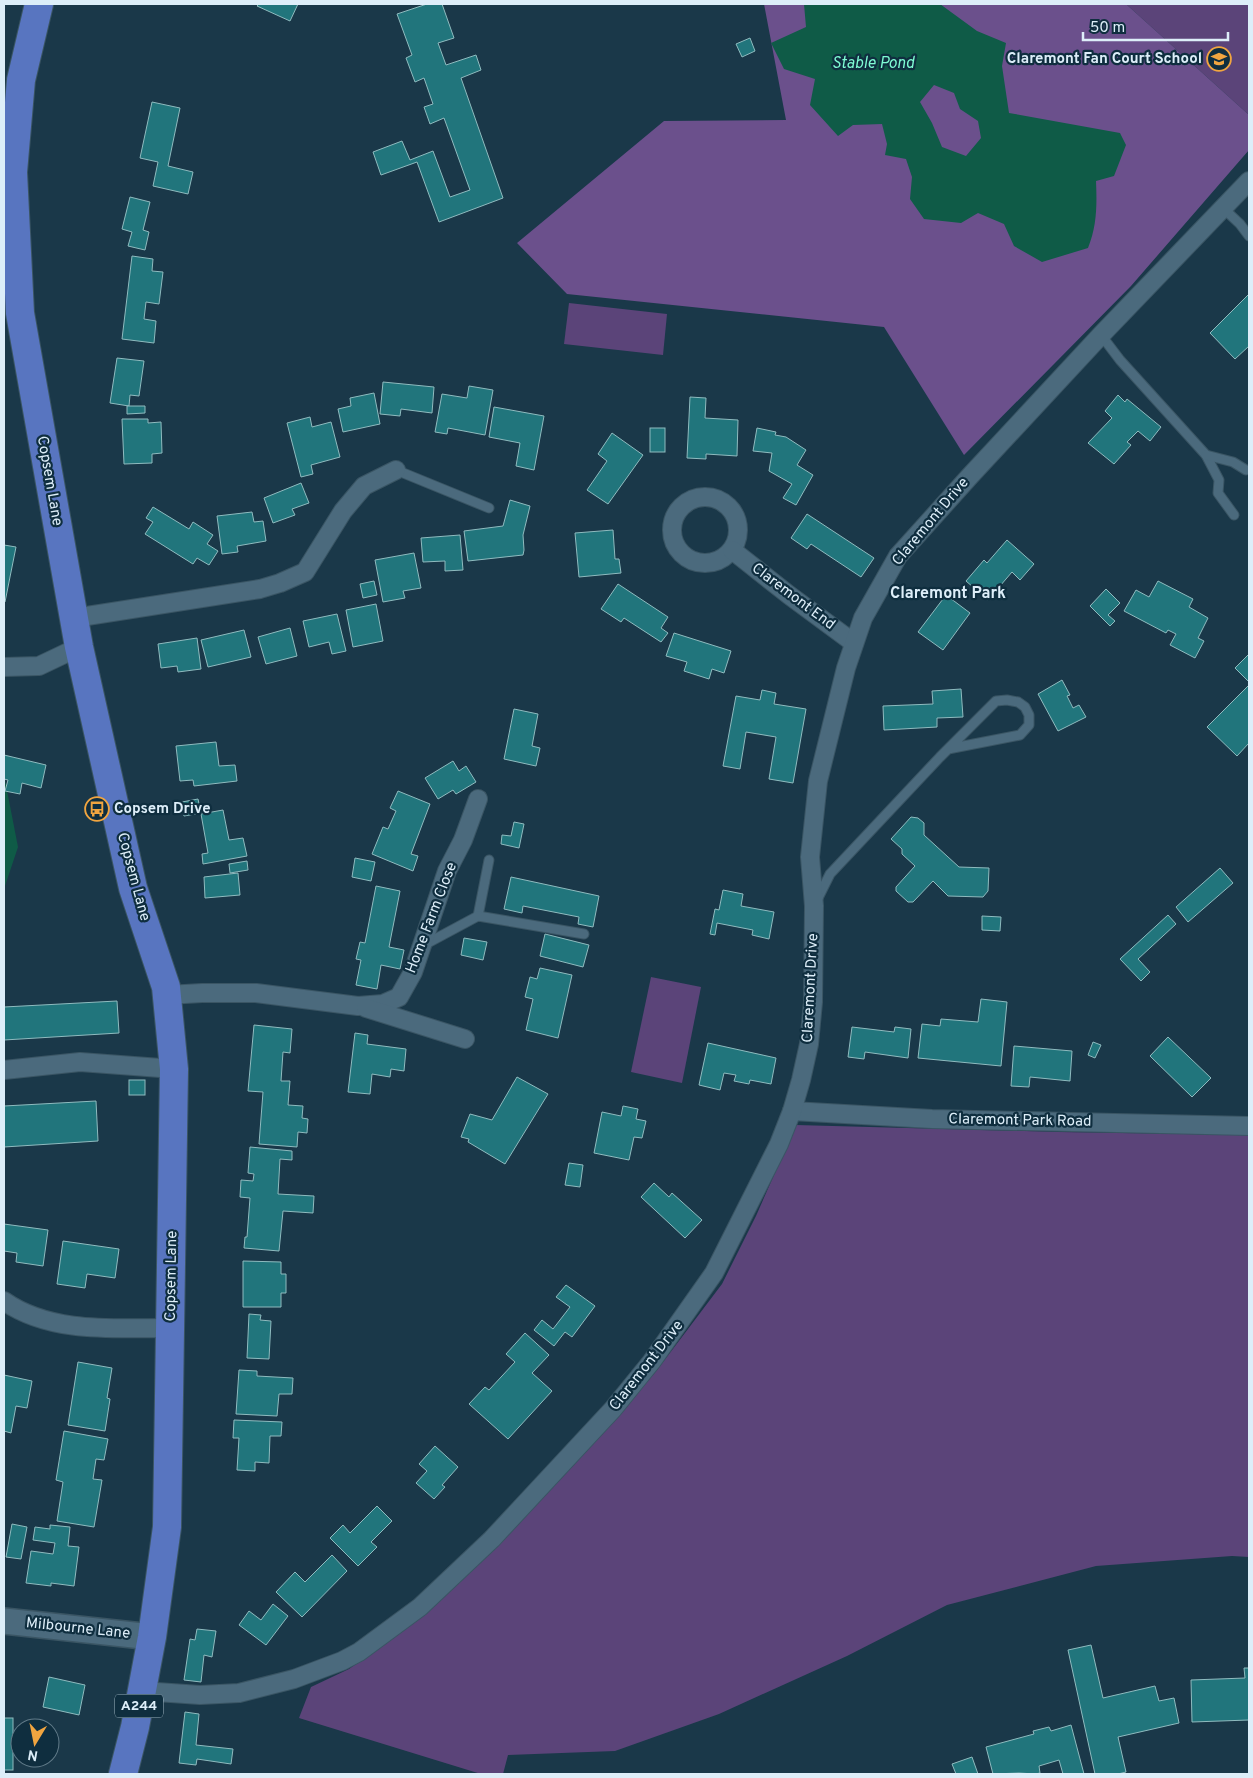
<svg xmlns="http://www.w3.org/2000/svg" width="1253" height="1778" font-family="Overpass,sans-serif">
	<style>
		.green { fill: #5b4479 }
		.forest { fill: #6b508c }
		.water { fill: #0f5b47; fill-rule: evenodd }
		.building { fill: #21757c; stroke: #8fbbbf }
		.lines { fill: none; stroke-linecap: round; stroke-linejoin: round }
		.lane-casing { stroke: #3a5564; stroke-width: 11 }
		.street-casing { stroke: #3a5564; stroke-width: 20 }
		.secondary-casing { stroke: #3a5564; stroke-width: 28 }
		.primary-casing { stroke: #3a5564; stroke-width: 30 }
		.lane { stroke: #4b6a7d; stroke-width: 9 }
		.street { stroke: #4b6a7d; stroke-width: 18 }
		.secondary { stroke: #4b6a7d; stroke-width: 25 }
		.primary { stroke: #5875c0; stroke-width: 28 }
		.labels { text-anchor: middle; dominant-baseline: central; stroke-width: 4.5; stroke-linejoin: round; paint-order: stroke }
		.shield { fill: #0f2e3f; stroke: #9fb4c1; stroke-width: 1 }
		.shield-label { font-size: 14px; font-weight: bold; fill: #ddeef9 }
		.poi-label { font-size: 15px; font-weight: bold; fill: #ddeef9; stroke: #0f2e3f; text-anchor: end }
		.street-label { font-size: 15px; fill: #ddeef9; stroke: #0f2e3f }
		.water-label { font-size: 16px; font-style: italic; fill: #7efbd3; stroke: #0f2e3f }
		.neighbourhood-label { font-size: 16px; font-weight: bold; fill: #ddeef9; stroke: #0f2e3f }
	</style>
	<rect width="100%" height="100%" fill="#1a3849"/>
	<g class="green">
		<path d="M1126,4h123v111z"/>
		<path d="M569,303l98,11 -4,41 -99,-11z"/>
		<path d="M651,977l50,10 -19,96 -51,-11z"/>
		<path d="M796,1125l263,7 190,3v422l-17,-1 -136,10 -149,39 -100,51 -128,58 -104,37 -107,4 -5,19h-22l-182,-56 12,-31 38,-18 74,-53 60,-57 100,-104 74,-85 65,-86 34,-68z"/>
	</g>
	<path class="forest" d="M764,4h362l123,111v35l-118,136 -167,169 -80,-128 -317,-33 -50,-51 147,-122 122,-1z"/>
	<g class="water">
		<path d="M804,4h136l37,27 29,12 -4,23 7,47 111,20 6,12 -12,31 -18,5c1,24 1,45 -8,67l-46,14 -28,-16 -10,-22 -26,-11 -17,10 -37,-4 -14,-20 2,-22 -6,-18 -21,-4 2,-11 -5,-20 -29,1 -15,11 -28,-31 5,-26 -31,-10 -13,-26 35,-16zM934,85l20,8 6,16 18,12 3,17 -15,18 -24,-9 -10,-24 -12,-21z"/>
		<path d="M4,775l14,72 -14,42z"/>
	</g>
	<g class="building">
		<path d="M259,4h39l-8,17 -33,-15z"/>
		<path d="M427,4h15l12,34 -16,5 8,22 30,-10 5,15 -20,8 42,120 -64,24 -22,-60 -36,13 -8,-23 29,-11 8,19 23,-9 17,46 20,-7 -26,-72 -14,6 -6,-17 9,-3 -9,-26 -9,4 -9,-24 6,-3 -15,-41z"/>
		<path d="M750,38l5,13 -13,6 -6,-13z"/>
		<path d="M152,102l28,6 -12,58 25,6 -5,22 -35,-8 5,-24 -18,-4z"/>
		<path d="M130,197l20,5 -7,28 6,2 -4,18 -17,-4 4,-14 -10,-3z"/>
		<path d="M132,256l21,3 -1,12 11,1 -4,32 -13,-2 -2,17 12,2 -2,22 -32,-4z"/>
		<path d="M1249,294v52l-14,13 -25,-26z"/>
		<path d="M117,358l27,3 -5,35 -9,-1 -1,11 -19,-3z"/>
		<path d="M383,382l51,5 -2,26 -31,-4 -1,7 -20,-2z"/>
		<path d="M469,386l24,4 -8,45 -37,-7 -1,6 -12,-2 7,-38 25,4z"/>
		<path d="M374,393l6,31 -37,8 -5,-23 13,-3 -1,-8z"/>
		<path d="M1118,395l7,7 2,-3 34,28 -11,14 -12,-10 -11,11 4,3 -17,19 -26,-21 24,-25 -7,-7z"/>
		<path d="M690,397l16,1 -1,20 33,2 -1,36 -31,-2v5l-19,-1z"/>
		<path d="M127,406h18v7l-18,1z"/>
		<path d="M494,407l50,9 -10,54 -18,-4 4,-23 -31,-6z"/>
		<path d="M310,417l2,10 19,-5 9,35 -29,8 2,9 -12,3 -14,-54z"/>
		<path d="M122,419h26v4l13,-1 1,31 -10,1v9l-28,1z"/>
		<rect x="650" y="428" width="15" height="24"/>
		<path d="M757,428l19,4 -1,3 11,2 20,13 -9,15 16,10 -17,30 -13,-7 9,-14 -23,-13 3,-18 -19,-2z"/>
		<path d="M612,433l31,22 -35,49 -21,-14 20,-29 -9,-7z"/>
		<path d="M301,483l8,20 -17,6 3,6 -22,8 -9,-25z"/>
		<path d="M510,500l20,6 -7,29 1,15 -1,5 -55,6 -4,-30 39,-5z"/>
		<path d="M153,507l36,22 4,-7 20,13 -6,9 11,7 -9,14 -12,-7 -4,6 -48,-30 8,-12 -7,-4z"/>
		<path d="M252,512l2,10 9,-1 3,20 -29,5 1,6 -16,2 -5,-38z"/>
		<path d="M807,514l67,44 -13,19 -50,-33 -4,5 -16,-11z"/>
		<path d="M613,530l2,29h4l2,14 -42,4 -4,-44z"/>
		<path d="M460,535l3,35 -18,1v-10l-22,1 -2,-24z"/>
		<path d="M1007,540l27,24 -14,16 -8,-8 -24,28 -22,-19 18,-21 3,3z"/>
		<path d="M4,545l12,2 -11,55 -1,-1z"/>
		<path d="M414,553l7,35 -18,3 2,7 -22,4 -8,-42z"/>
		<path d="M374,581l3,14 -14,3 -3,-14z"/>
		<path d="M1158,581l35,18 -4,8 19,11 -10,20 6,3 -9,17 -25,-13 6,-11 -8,-4 -2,3 -42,-22 12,-21 13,7z"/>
		<path d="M618,584l50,33 -7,11 7,5 -7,9 -37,-24 -3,4 -20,-13z"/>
		<path d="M1106,589l14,14 -12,12 7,6 -5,5 -20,-20z"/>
		<path d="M946,595l24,18 -27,37 -25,-18z"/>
		<path d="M376,604l7,37 -30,6 -7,-37z"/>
		<path d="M337,614l9,37 -14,3 -3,-12 -20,5 -6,-26z"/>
		<path d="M290,628l7,28 -31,8 -8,-27z"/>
		<path d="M244,630l7,27 -43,10 -7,-27z"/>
		<path d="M674,633l57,18 -7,22 -12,-4 -3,10 -25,-8 3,-9 -21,-6z"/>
		<path d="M197,638l4,31 -23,3 -1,-6 -16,2 -3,-24z"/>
		<path d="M1249,654v28l-14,-14z"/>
		<path d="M1062,680l8,15 -3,1 6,12 6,-3 7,12 -28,14 -20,-37z"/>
		<path d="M1249,685v58l-12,13 -30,-29z"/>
		<path d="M961,689l2,28 -26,1v9l-53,3 -1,-24 50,-2 -1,-13z"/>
		<path d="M762,690l14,3 -2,11 32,5 -13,74 -24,-4 7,-42 -30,-5 -6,37 -17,-3 13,-70 24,4z"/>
		<path d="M514,709l24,5 -6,32 8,2 -4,18 -32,-7z"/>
		<path d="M216,742l3,24 16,-1 2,16 -43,5 -1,-6 -13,1 -4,-35z"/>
		<path d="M4,755l42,10 -5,23 -19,-5 -2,11 -15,-3 3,-11 -4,-1z"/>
		<path d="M453,761l6,10 7,-5 10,16 -20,12 -3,-4 -15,9 -13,-21z"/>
		<path d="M398,791l32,13 -19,50 7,2 -5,15 -41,-17 11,-27 5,2 8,-18 -6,-3z"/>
		<path d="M198,799l3,14 -17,3 -2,-14z"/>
		<path d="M223,810l6,30 14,-2 4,18 -44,8 -1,-10 6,-1 -7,-39z"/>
		<path d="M911,817l7,1 6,5v12l35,32 30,1 -1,23 -5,6 -35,-1 -15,-15 -20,21h-5l-12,-11v-4l19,-21 -13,-12v-5l-11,-10z"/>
		<path d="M514,822l10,2 -5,24 -18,-4 1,-9 9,1z"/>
		<path d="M355,858l20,4 -4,19 -19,-4z"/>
		<path d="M247,861l1,9 -18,3 -1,-9z"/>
		<path d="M1220,868l13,15 -45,39 -12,-15z"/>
		<path d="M238,873l2,22 -35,3 -1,-21z"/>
		<path d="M511,877l88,19 -6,31 -15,-3 1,-7 -56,-11 -1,7 -18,-4z"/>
		<path d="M376,886l24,5 -11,56 15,3 -4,19 -19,-4 -4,24 -21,-4 5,-25 -5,-1 4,-17 5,1z"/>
		<path d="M723,890l20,4 -2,12 33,6 -5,27 -17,-4 1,-5 -36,-7 -2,12 -5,-1 5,-25 4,1z"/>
		<path d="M1168,915l8,9 -38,35 12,13 -9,9 -21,-22z"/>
		<path d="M982,916l19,1 -1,14 -18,-1z"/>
		<path d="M545,934l44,11 -6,22 -43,-11z"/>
		<path d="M464,938l23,4 -4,18 -22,-5z"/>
		<path d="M540,968l32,7 -14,63 -32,-8 7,-31 -8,-2 5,-20 7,2z"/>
		<path d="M981,999l26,3 -6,64 -83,-8 4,-34 18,2 1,-7 37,3z"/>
		<path d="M117,1001l2,32 -115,7v-33z"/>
		<path d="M254,1025l38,4 -2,24 -7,-1 -2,29h9l-2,24 15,1 -1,12 6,1 -1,14 -9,-1 -1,15 -38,-3 4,-52 -15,-1z"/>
		<path d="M852,1027l42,5 1,-5 16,2 -3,29 -43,-6 -1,7 -16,-2z"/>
		<path d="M355,1033l13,2 -1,9 39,5 -2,22 -13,-2 -1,8 -18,-3 -2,20 -22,-2z"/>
		<path d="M1168,1037l43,41 -19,19 -42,-41z"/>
		<path d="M1093,1042l8,3 -6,13 -7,-3z"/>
		<path d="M708,1043l68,15 -5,26 -21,-4 -1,4 -15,-3 2,-6 -12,-2 -4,17 -21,-5z"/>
		<path d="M1014,1046l58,5 -2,30 -40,-4 -1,10 -18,-1z"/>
		<path d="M517,1077l31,17 -43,70 -37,-22 1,-3 -8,-2 9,-23 22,6z"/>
		<rect x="129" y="1080" width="16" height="15"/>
		<path d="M96,1101l2,40 -94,6v-41z"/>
		<path d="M623,1106l15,3 -2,10 10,2 -4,17 -8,-1 -5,23 -35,-7 8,-41 19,4z"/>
		<path d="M250,1147l42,4v9l-12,-1 -2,35 36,2 -1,17 -30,-2 -4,40 -35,-3 1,-11h2l3,-39 -10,-1 1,-17 12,1 1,-7 -6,-1z"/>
		<path d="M569,1163l14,2 -3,22 -15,-2z"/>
		<path d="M654,1183l15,14 3,-4 30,27 -17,18 -44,-41z"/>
		<path d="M4,1224l44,6 -5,36 -27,-4 1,-9 -13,-2z"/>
		<path d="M63,1241l56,8 -4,29 -28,-4 -2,14 -28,-4z"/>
		<path d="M243,1261l38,1v12h5v19h-5v14h-38z"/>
		<path d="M566,1285l29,21 -23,31 -7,-5 -11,14 -20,-16 8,-10 11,9 17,-22 -14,-10z"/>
		<path d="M249,1314l12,1 -1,5 11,1 -2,38 -22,-1z"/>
		<path d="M525,1333l24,22 -17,18 20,18 -44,48 -39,-35 16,-17 4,3 26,-28 -9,-8z"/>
		<path d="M78,1362l34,6 -5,30 3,1 -5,32 -37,-6z"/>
		<path d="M239,1370l18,1v5l36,2 -1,16h-13l-2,22 -41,-2z"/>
		<path d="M4,1375l28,6 -5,27 -11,-2 -5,27 -7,-2z"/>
		<path d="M234,1420l48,2 -1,14h-11l-1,27 -14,-1v9l-18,-1 2,-32h-6z"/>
		<path d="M64,1431l44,8 -4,21 -8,-1 -3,20 9,1 -8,47 -37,-6 6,-39 -7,-2z"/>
		<path d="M435,1446l23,21 -16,18 3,2 -11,12 -18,-16 11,-12 -8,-7z"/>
		<path d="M377,1506l15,15 -21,21 6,5 -19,19 -28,-28 13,-13 7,8z"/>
		<path d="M12,1524l15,3 -6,32 -15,-2z"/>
		<path d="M50,1525l20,2 -2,19 11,1 -5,39 -23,-3v3l-25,-3 5,-32 22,3 2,-11 -22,-3 2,-13 15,2z"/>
		<path d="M332,1555l15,16 -45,46 -26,-25 19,-20 10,10z"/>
		<path d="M273,1604l15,12 -22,29 -27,-20 10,-14 12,9z"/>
		<path d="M197,1629l19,2 -4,26 -8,-2 -3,27 -17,-2 6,-41 5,1z"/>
		<path d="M1091,1645l12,53 52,-12 4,15 15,-3 5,25 -61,14 8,35 -8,2h-23l-27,-124z"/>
		<path d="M1244,1668h5v52l-57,2 -1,-42 54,-2z"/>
		<path d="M49,1677l36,8 -6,30 -36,-8z"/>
		<path d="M185,1712l14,2 -3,31 37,4 -2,15 -34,-5 -1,6 -17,-2z"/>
		<rect x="4" y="1718" width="9" height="52"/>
		<path d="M1071,1725l13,49h-21l-4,-14 -20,6 1,7 -5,1 -16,-1 -26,1 -7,-27 48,-13 -1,-3 16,-4 2,4z"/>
		<path d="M972,1757l6,17h-22l-4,-10z"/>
	</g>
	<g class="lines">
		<g class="lane-casing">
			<g id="lane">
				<path d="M1223,208l17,16 9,12"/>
				<path d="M1101,335l19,25 86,95 13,25 -1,13 16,22"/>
				<path d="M1206,455l27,7 13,8"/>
				<path d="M396,470l93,38"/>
				<path d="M816,902l14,-28 110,-117 56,-56 11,-1 11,2 7,5 4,8v10l-9,10 -72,14"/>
				<path d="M478,916l11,-56"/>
				<path d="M424,945l54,-29 106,18"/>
			</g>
		</g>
		<g class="street-casing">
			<g id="street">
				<circle cx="705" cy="530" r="33"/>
				<path d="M732,550l57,45 65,48"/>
				<path d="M74,618l186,-29 20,-6 25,-11 38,-61 21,-25 32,-16"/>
				<path d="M4,667l35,-1 40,-19"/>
				<path d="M167,995l35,-2h54l102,13 25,-2 16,-7 14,-25 34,-101 16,-31 15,-41"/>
				<path d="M366,1008l99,31"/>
				<path d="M4,1070l76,-8 94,7"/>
				<path d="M792,1111l140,8 317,7"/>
				<path d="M4,1301c47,33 112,27 167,27"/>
				<path d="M142,1691l58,4 39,-2 55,-14 48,-18 17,-9 61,-45 72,-68 121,-130 39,-48 62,-88 65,-129 13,-33 9,-31 8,-36 4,-42 1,-96 -4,-49 8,-76 28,-113 17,-50 35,-62 72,-80 131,-141 148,-154"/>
			</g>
		</g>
		<g class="secondary-casing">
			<path id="secondary" d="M4,1621l148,16"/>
		</g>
		<g class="primary-casing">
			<path id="primary" d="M39,4l-18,76 -8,92 7,141 59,334 54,241 33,99 8,82 -7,458 -15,110 -17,90 -12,47"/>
		</g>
		<use href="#lane" class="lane"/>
		<use href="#street" class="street"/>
		<use href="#secondary" class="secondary"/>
		<use href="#primary" class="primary"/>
	</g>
	<defs>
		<g id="school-ring" transform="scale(1.25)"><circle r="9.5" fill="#0f2e3f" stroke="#f1a540" stroke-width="1.5"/><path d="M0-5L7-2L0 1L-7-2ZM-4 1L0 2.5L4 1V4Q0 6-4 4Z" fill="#f1a540"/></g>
		<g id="bus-ring" transform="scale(1.25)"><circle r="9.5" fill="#0f2e3f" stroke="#f1a540" stroke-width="1.5"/><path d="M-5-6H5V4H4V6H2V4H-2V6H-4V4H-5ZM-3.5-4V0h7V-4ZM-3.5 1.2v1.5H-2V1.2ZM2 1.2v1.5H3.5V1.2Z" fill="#f1a540"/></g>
	</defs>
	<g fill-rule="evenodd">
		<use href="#school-ring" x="1219" y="59"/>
		<use href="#bus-ring" x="97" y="809"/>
	</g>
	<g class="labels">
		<rect class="shield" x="115" y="1694.5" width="48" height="23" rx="4"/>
		<g class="shield-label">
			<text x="139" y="1706">A244</text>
		</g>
		<g class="poi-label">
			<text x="1202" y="59">Claremont Fan Court School</text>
			<text x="114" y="809" text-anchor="start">Copsem Drive</text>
		</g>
		<g class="street-label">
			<text transform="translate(49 481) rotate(80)">Copsem Lane</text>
			<text transform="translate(931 522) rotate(-50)">Claremont Drive</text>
			<text transform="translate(793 597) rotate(37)">Claremont End</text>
			<text transform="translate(133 877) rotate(75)">Copsem Lane</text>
			<text transform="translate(432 918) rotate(-69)">Home Farm Close</text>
			<text transform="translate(811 988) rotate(-87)">Claremont Drive</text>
			<text transform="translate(1020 1121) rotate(1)">Claremont Park Road</text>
			<text transform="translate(172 1276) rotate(-89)">Copsem Lane</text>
			<text transform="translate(647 1366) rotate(-52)">Claremont Drive</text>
			<text transform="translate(78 1629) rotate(6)">Milbourne Lane</text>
		</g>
		<g class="water-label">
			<text x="873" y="64">Stable Pond</text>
		</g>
		<g class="neighbourhood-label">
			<text x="948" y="594">Claremont Park</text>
		</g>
	</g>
	<rect width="1253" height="1778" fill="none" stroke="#ddeef9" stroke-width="10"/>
	<g transform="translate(35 1743) rotate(190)"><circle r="24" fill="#0f2e3f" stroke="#617b89"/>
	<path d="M0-4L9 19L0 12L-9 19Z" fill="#f1a540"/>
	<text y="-8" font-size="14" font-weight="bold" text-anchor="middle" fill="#ddeef9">N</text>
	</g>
	<path d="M1083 32v8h145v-8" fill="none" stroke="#ddeef9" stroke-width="2.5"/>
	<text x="1090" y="32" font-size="15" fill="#ddeef9" stroke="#0f2e3f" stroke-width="4" paint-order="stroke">50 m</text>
</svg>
